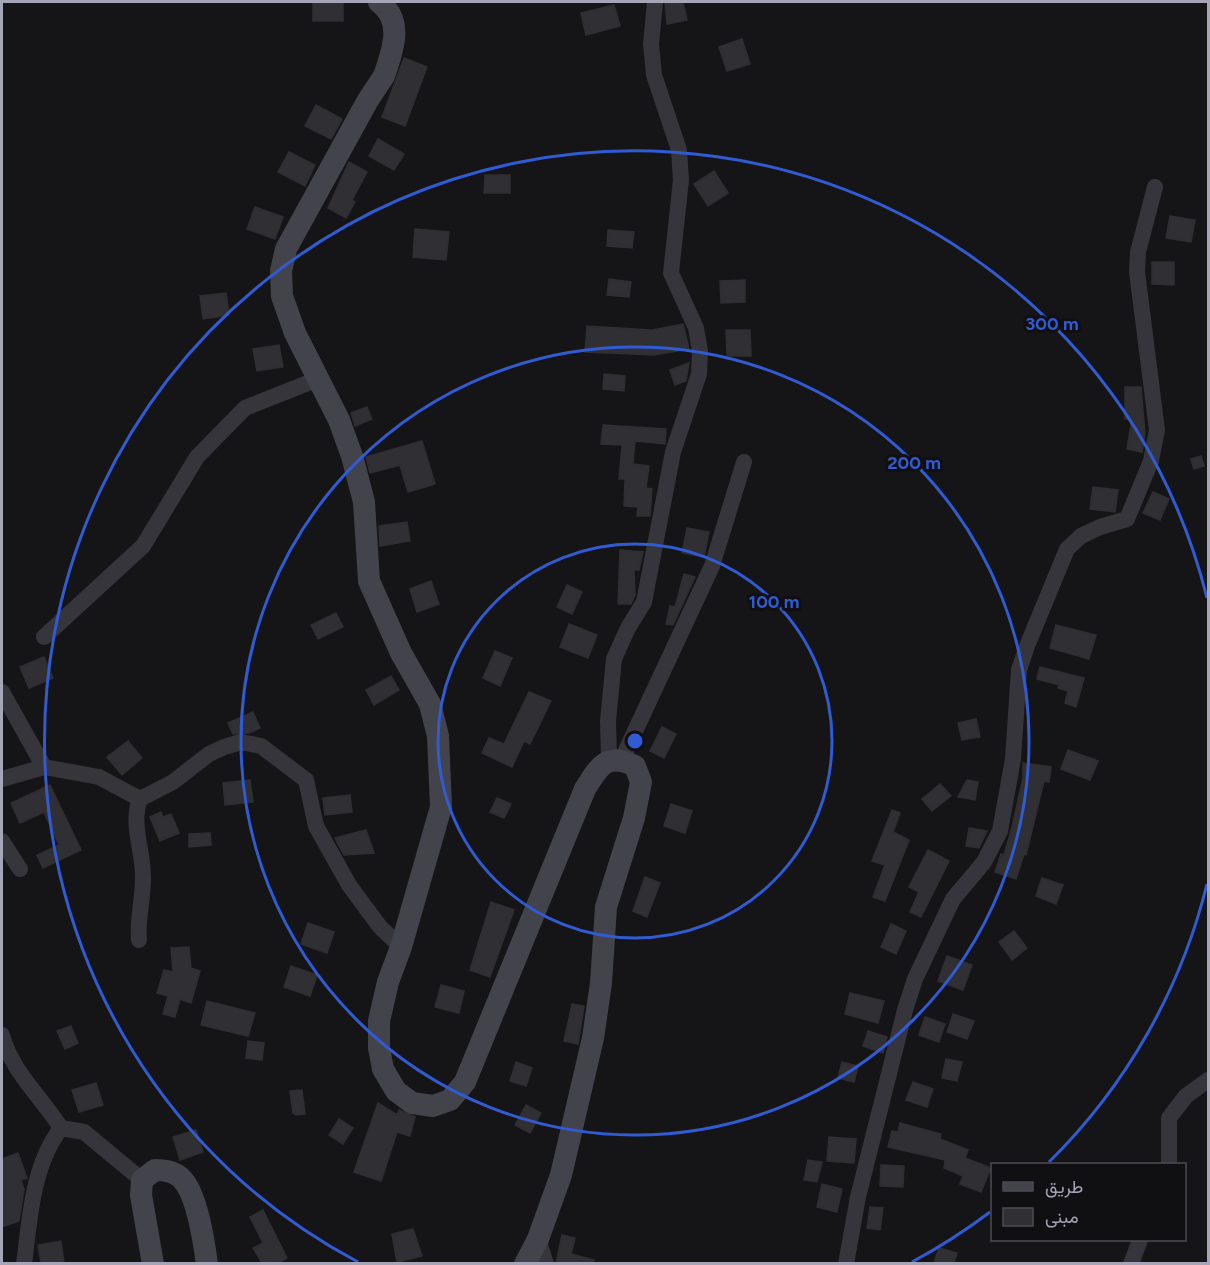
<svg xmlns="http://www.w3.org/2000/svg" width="1210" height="1265" font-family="Figtree,Vazirmatn,sans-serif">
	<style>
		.building { fill: #302f33; stroke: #2f2e32; stroke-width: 1.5 }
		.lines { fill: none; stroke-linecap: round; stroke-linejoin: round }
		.street { stroke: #36353c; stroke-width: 16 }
		.secondary { stroke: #43434c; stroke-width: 22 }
		.ring { fill: none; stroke: #315bd3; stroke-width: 3 }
		.centre { fill: #315bd3; stroke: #100f11; stroke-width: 3 }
		.ring-label { font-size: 18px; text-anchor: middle; font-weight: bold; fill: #315bd3; stroke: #100f11; stroke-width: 6; stroke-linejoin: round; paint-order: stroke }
	</style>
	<rect width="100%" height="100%" fill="#151416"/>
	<g class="building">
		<rect x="313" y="2" width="30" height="19"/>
		<path d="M665,2h18l4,18 -20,4z"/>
		<path d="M614,5l6,21 -34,9 -5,-22z"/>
		<path d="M742,39l8,25 -23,7 -8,-24z"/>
		<path d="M404,58l23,9 -22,59 -23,-9z"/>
		<path d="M316,105l26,14 -11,20 -26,-13z"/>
		<path d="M378,139l26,15 -10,16 -25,-14z"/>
		<path d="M289,152l26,13 -10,21 -27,-14z"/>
		<path d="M349,162l18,10 -15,28 3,2 -9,16 -18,-10z"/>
		<path d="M714,171l14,22 -20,13 -14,-22z"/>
		<path d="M485,175h25v18h-26z"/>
		<path d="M255,207l28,10 -8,22 -28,-10z"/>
		<path d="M1170,216l25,4 -4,22 -25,-4z"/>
		<path d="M415,229l34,3 -3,28 -33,-3z"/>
		<path d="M608,230l26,2 -2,16 -25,-2z"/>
		<path d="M1152,262h22v23l-22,-1z"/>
		<path d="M609,279l22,3 -2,15 -22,-2z"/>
		<path d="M745,280v22l-24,1 -1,-22z"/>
		<path d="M226,293l3,22 -26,4 -3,-23z"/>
		<path d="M683,324l6,25 -35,6 -69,-3 2,-26 65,4z"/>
		<path d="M726,330h24l1,26h-24z"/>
		<path d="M279,345l4,22 -26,4 -4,-22z"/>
		<path d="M689,363l-3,18 -11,4 -5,-15z"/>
		<path d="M604,374l21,2 -1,15 -21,-2z"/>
		<path d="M1125,387h16l4,47 -3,18 -15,-3 5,-30h-7z"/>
		<path d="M367,407l5,12 -17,7 -4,-13z"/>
		<path d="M603,425l63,4 -1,15 -30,-3 -2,23 16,2 -3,22 6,1 -2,27h-13l1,-9 -14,-1 1,-27h-6l3,-34 -21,-1z"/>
		<path d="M422,441l13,43 -27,8 -8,-27 -30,8 -4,-16z"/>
		<path d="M1201,456l3,10 -10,3 -3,-10z"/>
		<path d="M1093,487l25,3 -3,22 -25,-3z"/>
		<path d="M1153,492l16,7 -9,21 -17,-7z"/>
		<path d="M407,522l3,19 -30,5 -1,-20z"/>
		<path d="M687,528l22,4 -5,25 -22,-4z"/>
		<path d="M620,550l23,2 -4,18h-5l1,25 -4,9h-13z"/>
		<path d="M684,574l11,3 -22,48 -7,-1 4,-18 5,1z"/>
		<path d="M431,581l8,23 -22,8 -7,-23z"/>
		<path d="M567,585l15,7 -10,22 -15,-7z"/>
		<path d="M336,613l7,14 -25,12 -7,-14z"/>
		<path d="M569,624l28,11 -9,23 -28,-11z"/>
		<path d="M1056,625l40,10 -7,24 -39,-11z"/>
		<path d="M495,651l17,7 -12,28 -17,-8z"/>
		<path d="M44,657l9,21 -24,10 -9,-21z"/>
		<path d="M1040,667l44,11 -8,29 -11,-4 3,-12 -10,-3 1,-3 -22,-6z"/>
		<path d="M391,676l8,14 -25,15 -8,-15z"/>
		<path d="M529,692l22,9 -21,43 -6,-3 -12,26 -30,-14 7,-15 15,6z"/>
		<path d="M253,712l7,16 -11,5 -16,1 -5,-11z"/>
		<path d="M976,719l4,18 -18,3 -4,-17z"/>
		<path d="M662,727l14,7 -12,24 -14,-7z"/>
		<path d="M128,741l14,17 -20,17 -15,-18z"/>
		<path d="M1068,750l30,11 -8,19 -29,-11z"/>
		<path d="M1023,763l28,4 -2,15 -5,-1 -18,74 -2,-1 -8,25 -21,-7 6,-18 3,1 8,-28 11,-49z"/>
		<path d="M250,780l3,22 -28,3 -2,-22z"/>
		<path d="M967,780l11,2 -3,18 -17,-3z"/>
		<path d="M940,784l11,12 -19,15 -10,-12z"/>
		<path d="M50,785l31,65 -38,18 -6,-13 22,-10 -15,-33 -24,11 -9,-20z"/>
		<path d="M350,795l2,17 -27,3 -2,-17z"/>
		<path d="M497,798l14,6 -7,14 -14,-6z"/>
		<path d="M671,804l21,7 -7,22 -21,-7z"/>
		<path d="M892,810l8,3 -7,19 16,8 -24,61 -12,-4 12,-32 -13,-4z"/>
		<path d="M161,812l2,5 8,-3 8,19 -19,8 -10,-24z"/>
		<path d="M969,828l18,3 -8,17 -13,-2z"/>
		<path d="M366,830l8,23 -30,2 -9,-17z"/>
		<path d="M210,833l1,12 -22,2v-13z"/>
		<path d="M928,850l21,11 -28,56 -11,-5 9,-20 -10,-5z"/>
		<path d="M645,877l15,6 -13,34 -14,-6z"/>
		<path d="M1042,878l21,7 -7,19 -20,-8z"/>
		<path d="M491,902l23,8 -24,67 -20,-7z"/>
		<path d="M308,923l26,9 -7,21 -26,-9z"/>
		<path d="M891,924l15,7 -10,23 -15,-7z"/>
		<path d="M1014,931l13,17 -15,12 -13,-18z"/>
		<path d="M189,947l2,21 9,3 -9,32 -11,-4 -5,18 -12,-3 5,-18 -11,-3 7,-23 9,2 -2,-24z"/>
		<path d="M947,956l25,9 -9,25 -25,-9z"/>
		<path d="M291,966l26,9 -7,21 -26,-9z"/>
		<path d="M441,985l23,6 -5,22 -24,-6z"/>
		<path d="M850,993l34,8 -6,22 -33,-9z"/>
		<path d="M207,1001l48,12 -7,23 -47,-11z"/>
		<path d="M572,1004l12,2 -6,38 -14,-3z"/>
		<path d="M953,1014l21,7 -7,18 -20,-7z"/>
		<path d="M925,1017l20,7 -6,18 -20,-7z"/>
		<path d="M71,1026l7,17 -13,6 -8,-18z"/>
		<path d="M868,1031l19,6 -4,16 -20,-7z"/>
		<path d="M248,1041l16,2 -2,17 -16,-2z"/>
		<path d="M946,1059l16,3 -5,19 -15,-3z"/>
		<path d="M516,1062l16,6 -6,18 -16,-5z"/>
		<path d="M842,1062l16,4 -4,16 -16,-4z"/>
		<path d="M913,1082l20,7 -6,18 -21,-7z"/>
		<path d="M96,1083l7,22 -24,7 -7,-22z"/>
		<path d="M302,1090l3,24 -9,1 -3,-2 -3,-22z"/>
		<path d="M378,1103l19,12 2,-5 16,7 -5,19 -13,-4 -16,49 -27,-9z"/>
		<path d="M526,1105l15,8 -11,20 -15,-8z"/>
		<path d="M339,1119l14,9 -10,16 -14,-9z"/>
		<path d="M900,1123l41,11 -1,5 28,11 -3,8 26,10 -10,24 -21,-8 3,-8 -19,-8 1,-8 -57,-13 4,-16 6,1z"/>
		<path d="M196,1130l7,22 -23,8 -7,-23z"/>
		<path d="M829,1137l27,2 -2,24 -27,-2z"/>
		<path d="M18,1153l9,25 -6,2 3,9 -5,32 -17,6v-68z"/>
		<path d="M808,1160l14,2 -5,20 -13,-2z"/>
		<path d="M881,1165l23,1 -1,21 -23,-1z"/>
		<path d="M822,1184l20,5 -5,23 -20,-5z"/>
		<path d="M870,1207l13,1 -3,22 -13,-2z"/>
		<path d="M263,1210l24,48 -9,5h-16l-9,-15 10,-5 -13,-26z"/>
		<path d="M413,1229l9,27 -25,6 -5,-28z"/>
		<path d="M562,1235l13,3 -4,16 23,6v3h-38z"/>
		<path d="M61,1241l3,22h-23l-3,-18z"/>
		<path d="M939,1248l18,5 -3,10h-20z"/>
	</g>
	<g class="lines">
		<g class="street">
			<path d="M44,637l99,-91 54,-89 48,-49 73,-29"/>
			<path d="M2,692l42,75"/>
			<path d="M622,759l90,-193 32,-104"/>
			<path d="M609,760l-1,-39 6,-62 14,-31 16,-26 29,-150 26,-78 1,-23 -4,-23 -25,-55 10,-93 -2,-30 -25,-75 -3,-31 4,-42"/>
			<path d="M2,779l42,-12 55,10 41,22"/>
			<path d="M2,841l18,28"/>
			<path d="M139,940c-2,-21 4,-40 4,-61 1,-26 -13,-55 -3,-80l33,-17 36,-28 15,-7 17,-5 20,4 45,34 10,46 33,59 31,42 21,20"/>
			<path d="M2,1035c9,35 39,62 59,93"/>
			<path d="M1169,1164v-46l17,-22 22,-16"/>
			<path d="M538,1239l8,25"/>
			<path d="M24,1264c6,-46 8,-98 37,-136l23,4 58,48"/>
			<path d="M846,1264l12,-67 47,-187 10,-31 38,-80 31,-37 16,-31 13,-72 6,-89 8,-24 40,-97 14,-13 19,-9 27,-8 24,-58 6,-31 -20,-158 1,-20 17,-65"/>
			<path d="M1131,1264l9,-24"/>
		</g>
		<g class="secondary">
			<path d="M379,2c25,18 14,48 5,74l-16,24 -82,149 -5,22 1,25 13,37 44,87 13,36 12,46 5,79 32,72 29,51 8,32 3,71 -40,140 -13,35 -9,39v27l4,21 13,22 16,12 21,3 17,-6 15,-18 120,-293c14,-23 22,-37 50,-23l6,16 -7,36 -28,89 -5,76 -8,55 -32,137 -23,64 -13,25"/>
			<path d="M153,1264l-12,-69 1,-15 13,-10c9,0 19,1 26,8 16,15 23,64 26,86"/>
		</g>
	</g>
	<g class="ring">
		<circle cx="635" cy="741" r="197"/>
		<circle cx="635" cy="741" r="394"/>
		<path d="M1207 884A590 590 0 0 1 1049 1162M990 1212A590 590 0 0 1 912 1262M358 1262A590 590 0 1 1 1207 598"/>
	</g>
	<circle cx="635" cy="741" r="9" class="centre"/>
	<g class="ring-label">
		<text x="1052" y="330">300 m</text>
		<text x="914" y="469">200 m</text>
		<text x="774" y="608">100 m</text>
	</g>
	<rect width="1210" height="1265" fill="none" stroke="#a5a5b8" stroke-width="6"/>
	<rect x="991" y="1163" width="195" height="78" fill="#100f11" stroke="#4c4b54" stroke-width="1.5"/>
	<rect x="1003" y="1182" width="30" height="9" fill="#43434c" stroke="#4c4b54" stroke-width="1.5"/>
	<text x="1045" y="1193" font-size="18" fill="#a5a5b8">طريق</text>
	<rect x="1003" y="1208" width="30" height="18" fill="#302f33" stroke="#4c4b54" stroke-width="1.5"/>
	<text x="1045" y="1223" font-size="18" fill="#a5a5b8">مبنى</text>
</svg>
